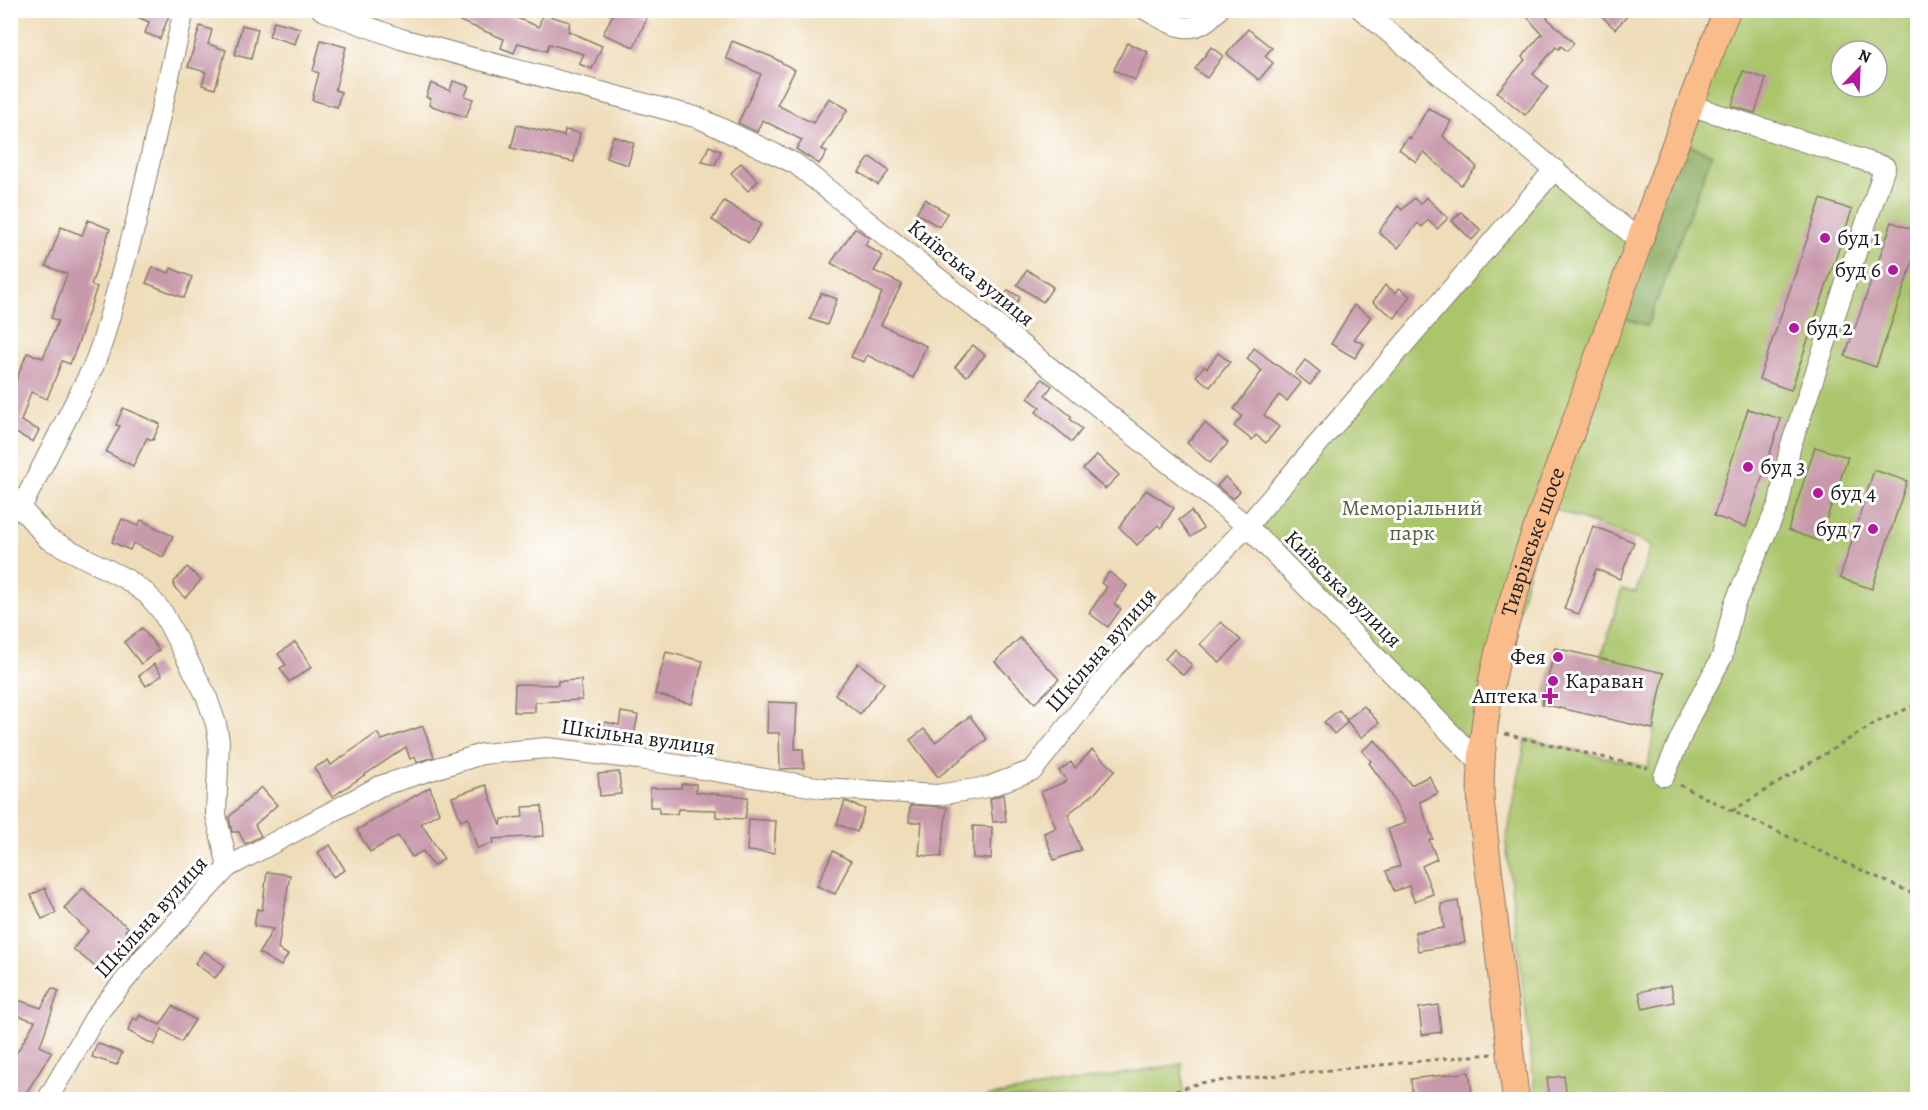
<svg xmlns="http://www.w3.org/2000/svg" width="1928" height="1110" font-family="Alegreya,serif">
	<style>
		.green { fill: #aac56b; stroke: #637044; stroke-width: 1.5; fill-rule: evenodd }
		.forest { fill: #87aa5f; stroke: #52633e; stroke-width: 1.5 }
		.building { fill: #c898ab }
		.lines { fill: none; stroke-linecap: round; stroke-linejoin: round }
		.minor-casing { stroke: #867c6b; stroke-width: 22 }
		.major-casing { stroke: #867c6b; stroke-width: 28 }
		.path { stroke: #867c6b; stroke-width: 3; stroke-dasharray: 4.5 4.5; stroke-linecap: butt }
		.minor { stroke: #fff; stroke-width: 20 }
		.major { stroke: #f9bc8a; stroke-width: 26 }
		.poi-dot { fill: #b5179e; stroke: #fff; stroke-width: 2 }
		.labels { text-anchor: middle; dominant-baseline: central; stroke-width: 6; stroke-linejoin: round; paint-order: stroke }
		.poi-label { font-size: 22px; fill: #1c1c1c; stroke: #fff; text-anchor: start }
		.street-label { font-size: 22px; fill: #1c1c1c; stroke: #fff }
		.park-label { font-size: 22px; fill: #55603c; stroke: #fff }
	</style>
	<rect width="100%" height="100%" fill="#fff"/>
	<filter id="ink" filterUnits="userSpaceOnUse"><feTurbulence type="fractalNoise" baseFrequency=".0167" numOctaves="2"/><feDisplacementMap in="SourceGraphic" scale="12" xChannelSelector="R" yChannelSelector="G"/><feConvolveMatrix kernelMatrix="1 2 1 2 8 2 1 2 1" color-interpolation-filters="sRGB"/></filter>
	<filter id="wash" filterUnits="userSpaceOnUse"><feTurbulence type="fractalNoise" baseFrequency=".008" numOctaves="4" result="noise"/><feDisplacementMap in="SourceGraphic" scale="24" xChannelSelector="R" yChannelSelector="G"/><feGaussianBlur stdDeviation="1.35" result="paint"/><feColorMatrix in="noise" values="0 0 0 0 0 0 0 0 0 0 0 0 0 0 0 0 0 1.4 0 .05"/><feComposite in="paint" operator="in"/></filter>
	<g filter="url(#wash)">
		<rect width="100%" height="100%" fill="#efddba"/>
		<g class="green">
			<path d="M1727,11h190v1088h-381l-30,-257 20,-103 122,28 15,-93 -62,-15 21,-70 14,3 15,-47 -105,-39 -67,256 -232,-236 308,-357 84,71 72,-86 -36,-14zM1841,51h36v36h-36z"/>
			<path d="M1182,1064l2,35h-211z"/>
		</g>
		<path class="forest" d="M1675,140l37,14 -65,172 -34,-12z"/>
		<g id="blocks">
			<g class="building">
				<path d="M122,10h49l-11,29 -15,-6 4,-11z"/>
				<path d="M433,10h64l42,17 3,-13 28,8 -2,9 34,15 -10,23 -13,-5 5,-10 -35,-10 -2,7 -29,-8 -4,10 -13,-5 3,-9z"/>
				<path d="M615,10h13l19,8 -13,29 -31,-13z"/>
				<path d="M1535,10h19l-7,8 27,25 -7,8 -6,-5 -2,3 -3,-2 -23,27 15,13 -23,28 -28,-23 28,-32 -3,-3 20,-23 -14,-16z"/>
				<path d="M1595,10h38l-18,19z"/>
				<path d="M274,21l26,7 -5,16 -26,-8z"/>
				<path d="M242,25l16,4 -7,30 -16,-4z"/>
				<path d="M200,26l12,4 -4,14 18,6 -11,39 -13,-4 4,-13 -18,-5z"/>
				<path d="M1248,29l24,19 -7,8 8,7 -14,17 -32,-26z"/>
				<path d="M321,40l25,7 -11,43 6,2 -4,15 -25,-7 7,-27 -6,-2z"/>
				<path d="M732,41l40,16 23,13 -18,35 36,18 16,-25 19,11 -26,40 5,3 -8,12 -23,-15 6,-9 -40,-20 -5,12 -19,-9 23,-49 -35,-16z"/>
				<path d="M1127,43l21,9 -13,28 -21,-10z"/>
				<path d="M1211,47l12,9 -16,22 -12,-9z"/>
				<path d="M1743,71l23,8 -11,34 -23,-7z"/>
				<path d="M453,81l16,5 -4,10 8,3 -7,18 -37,-12 2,-6 -5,-2 5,-14 19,8z"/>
				<path d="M1428,108l23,13 -8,15 34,31 -16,18 -37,-33 -8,10 -17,-13 9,-12 2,2z"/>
				<path d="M517,125l47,11 1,-6 15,3 -6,29 -63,-14z"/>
				<path d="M613,136l21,7 -6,22 -22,-7z"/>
				<path d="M709,146l12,5 -6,14 -13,-3z"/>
				<path d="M870,157l19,14 -11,14 -19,-13z"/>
				<path d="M741,163l17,18 -10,10 -17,-18z"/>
				<path d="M1426,197l22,21 -11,11 -9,-9 -6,7 -4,-4 -20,25 -20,-16 20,-26 4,4 12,-12 6,6z"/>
				<path d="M925,199l22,14 -8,14 -23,-14z"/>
				<path d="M1821,199l31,11 -61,180 -32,-11z"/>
				<path d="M724,201l37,23 -12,19 -37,-23z"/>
				<path d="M1461,212l20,18 -9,10 -20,-19z"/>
				<path d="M88,220l22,9 -19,56 6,2 -18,54 -9,23 -8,-3 -15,38 -16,-7 -10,29 18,9 -6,12 -17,-9 -6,11v-49l17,-42 16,5 15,-37 -7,-3 16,-44 -21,-8 15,-39 21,8z"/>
				<path d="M1892,222l25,9v19l-41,117 -31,-11z"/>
				<path d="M855,228l14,10 -4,7 18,11 -9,15 28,13 -21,41 45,21 -13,32 -46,-23 -3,7 -13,-5 31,-64 -51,-30z"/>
				<path d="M153,267l16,6 2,-5 21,9 -8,21 -38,-15z"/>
				<path d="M1027,270l26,17 -10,15 -26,-17z"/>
				<path d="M1385,285l11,8 3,-5 11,8 -15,22 -22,-16z"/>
				<path d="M1008,290l12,7 -12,21 -11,-8z"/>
				<path d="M821,293l16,6 -10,26 -17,-6z"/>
				<path d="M1354,305l17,12 -17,22 10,5 -9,14 -24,-14z"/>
				<path d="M973,345l12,10 -18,21 -12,-9z"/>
				<path d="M1254,348l47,35 -14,18 -8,-6 -15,20 15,12 -13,16 -10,-8 -4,5 -18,-14 8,-10 -8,-7 28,-38 -15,-12z"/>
				<path d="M1218,353l12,9 -20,25 -14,-11 8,-10 3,2z"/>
				<path d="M1305,360l15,12 -10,13 -15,-12z"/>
				<path d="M1042,379l10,7 -7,9 27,22 -2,2 12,10 -10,13 -36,-30 4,-5 -12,-9z"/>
				<path d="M123,408l37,16 -7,16 -6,-2 -14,28 -27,-14 14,-26 -4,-1z"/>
				<path d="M1748,409l33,10 -35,108 -32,-11z"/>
				<path d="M1205,423l23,20 -18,20 -23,-20z"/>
				<path d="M1815,447l33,10 -29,84 -31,-11z"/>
				<path d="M1097,455l22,20 -14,14 -22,-20z"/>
				<path d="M1874,470l33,11 -35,108 -32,-11z"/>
				<path d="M1225,477l15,14 -7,8 -16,-13z"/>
				<path d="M1146,490l28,18 -13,20 -3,-3 -21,20 -18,-18z"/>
				<path d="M1191,511l12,17 -12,9 -12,-17z"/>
				<path d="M122,519l16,7 3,-6 32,16 -10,21 -30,-14 -3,7 -18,-8z"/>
				<path d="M1593,526l41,16 -14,37 -24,-10 -17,45 -15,-5z"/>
				<path d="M187,567l14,13 -16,18 -11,-11v-5z"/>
				<path d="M1109,572l18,14 -13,18 7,5 -13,18 -19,-14 18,-26 -6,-4z"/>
				<path d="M1221,622l20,18 -21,23 -20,-19z"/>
				<path d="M142,628l17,22 -18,14 -17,-22z"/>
				<path d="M1020,638l39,41 -24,24 -40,-41z"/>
				<path d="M295,642l17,25 -23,15 -9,-14 6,-3 -8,-11z"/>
				<path d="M1555,648l109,25 -11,56 -111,-25z"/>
				<path d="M1174,649l18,16 -9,10 -18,-16z"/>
				<path d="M666,652l37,9 -11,43 -37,-10z"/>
				<path d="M858,663l26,20 -24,31 -25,-20z"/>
				<path d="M154,664l8,11 -16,11 -7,-10z"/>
				<path d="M581,680l1,20 -47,2v10h-21l1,-28 43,1v-4z"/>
				<path d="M768,702l29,1 -2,46h8l1,19 -24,1 -1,-36h-12z"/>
				<path d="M1364,706l15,17 -18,15 -15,-18z"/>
				<path d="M1339,710l9,12 -14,12 -10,-12z"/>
				<path d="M621,712l17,3 -6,30 -31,-6 4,-17 14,3z"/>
				<path d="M970,716l17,23 -49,38 -28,-37 14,-11 11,13z"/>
				<path d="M423,726l11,31 -17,5 -2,-5 -5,2 -4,-12 -74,50 -18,-29 14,-8 3,5 46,-32 5,7z"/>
				<path d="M1375,740l36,45 18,-9 9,17 -18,9 13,37 -4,1 8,19 -15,7 11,28 -19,7 -5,-15 -15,5 -8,-20 14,-5 -12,-37 18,-6 -21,-38 -16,-22 2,-2 -9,-10z"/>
				<path d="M1092,750l23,20 -20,23 -27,21 13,36 -27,10 -10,-27 12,-5 -15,-36 26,-11 -8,-10 12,-9 4,6z"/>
				<path d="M619,772l2,22 -21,2 -2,-22z"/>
				<path d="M681,784h15v8l52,5 -3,22 -29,-2v-7l-38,-1 -1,5 -18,-1v-6h-9v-19h31z"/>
				<path d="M486,785l15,41 1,-7 21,-2 -1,-10 20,-1 2,30 -51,3 1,4 -17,5 -9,-30 -7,3 -9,-24z"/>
				<path d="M261,787l16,18 -22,20 6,11 -16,8 -6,-12h-7l-3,-15z"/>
				<path d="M430,787l9,26 -18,10 23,36 -11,7 -10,-15 -11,6 -14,-21 -28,16 -13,-22z"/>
				<path d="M1003,794l3,27 -13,1 -3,-23z"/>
				<path d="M845,801l20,8 -8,23 -20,-8z"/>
				<path d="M910,805l37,2 -6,50 -22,-2 3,-33h-13z"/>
				<path d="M749,819l27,2 -2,32 -27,-2z"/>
				<path d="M973,826l19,1 -1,32 -18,-1z"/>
				<path d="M330,845l15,25 -12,7 -15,-25z"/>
				<path d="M833,851l18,10 -16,33 -18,-8z"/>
				<path d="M267,872l23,3 -12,74 10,6 -7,11 -22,-13 14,-24 -19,-3 3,-17 5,1z"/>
				<path d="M45,888l11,25 -14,6 -11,-24z"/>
				<path d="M83,888l28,27 17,12 -3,4 15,13 -12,13 -7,-6 -18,22 -30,-24 15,-18 -24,-23z"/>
				<path d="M1458,901l7,42 -47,8 -3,-19 29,-4 -3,-24z"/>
				<path d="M204,951l21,15 -10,12 -20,-15z"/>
				<path d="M1671,985l3,17 -31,7 -4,-17z"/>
				<path d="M52,988l7,3 -19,55 12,6 -29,46 -13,-9v-24l25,-44 -22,-7 5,-14 23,8z"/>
				<path d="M1438,1005l3,27 -19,3 -3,-27z"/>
				<path d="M173,1006l22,14 -14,22 -19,-13 -8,16 -26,-14 6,-13 3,2 3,-5 20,10z"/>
				<path d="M97,1043l25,10 -5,12 -25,-8z"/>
				<path d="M1469,1072l4,28h-60l-2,-21z"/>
				<path d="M1564,1076l3,24h-17l-3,-22z"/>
			</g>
		</g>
	</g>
	<g filter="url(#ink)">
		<use href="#blocks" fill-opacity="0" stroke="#867c6b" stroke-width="1.5"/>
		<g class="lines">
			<g class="minor-casing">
				<g id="minor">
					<path d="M322,10l79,29 298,79 97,46 451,362 232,236"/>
					<path d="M1146,10c28,15 46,30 72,0"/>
					<path d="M1362,10l277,230"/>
					<path d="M20,507l28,32 78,40 21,15 16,19 43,82 10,29 3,17 -3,74 12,52"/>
					<path d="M10,512l10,-5 6,-9 68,-133 9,-25 33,-118 48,-212"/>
					<path d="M1664,776l26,-60 32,-59 12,-52 45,-102 11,-55 95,-281 -196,-62"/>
					<path d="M47,1100l50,-86 47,-57 84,-90 152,-81 102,-32 64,-6 93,11 184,29 114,7 51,-8 45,-17 83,-105 131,-139 308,-357"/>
				</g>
			</g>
			<g class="major-casing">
				<g id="major">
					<path id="s1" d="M1516,1100l-35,-295c-5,-135 51,-261 95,-386 48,-137 97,-273 151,-409"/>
				</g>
			</g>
			<g class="path">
				<path d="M1505,734l143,34"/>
				<path d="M1680,785l52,26 186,85"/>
				<path d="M1732,811l145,-89 41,-18"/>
				<path d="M1150,1100l49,-17 293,-29"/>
			</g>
			<use href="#minor" class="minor"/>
			<use href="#major" class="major"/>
		</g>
	</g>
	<g class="poi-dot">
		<circle cx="1825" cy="238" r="6"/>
		<circle cx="1893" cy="270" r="6"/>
		<circle cx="1794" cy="328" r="6"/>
		<circle cx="1748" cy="467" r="6"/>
		<circle cx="1818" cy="493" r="6"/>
		<circle cx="1873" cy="529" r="6"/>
		<circle cx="1558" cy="657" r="6"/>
		<circle cx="1553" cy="681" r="6"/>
		<path d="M1547 687h6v6h6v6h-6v6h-6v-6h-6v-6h6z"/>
	</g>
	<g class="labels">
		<g class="poi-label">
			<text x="1837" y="238">буд 1</text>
			<text x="1881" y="270" text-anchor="end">буд 6</text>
			<text x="1806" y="328">буд 2</text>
			<text x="1760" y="467">буд 3</text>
			<text x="1830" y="493">буд 4</text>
			<text x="1861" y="529" text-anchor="end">буд 7</text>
			<text x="1546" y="657" text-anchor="end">Фея</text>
			<text x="1565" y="681">Караван</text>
			<text x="1538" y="696" text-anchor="end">Аптека</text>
		</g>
		<g class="street-label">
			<text transform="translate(971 273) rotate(39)">Київська вулиця</text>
			<text stroke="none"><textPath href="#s1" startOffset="567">Тиврівське шосе</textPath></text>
			<text transform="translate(1343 589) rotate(45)">Київська вулиця</text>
			<text transform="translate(1101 650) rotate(-49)">Шкільна вулиця</text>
			<text transform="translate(638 737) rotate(8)">Шкільна вулиця</text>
			<text transform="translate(151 917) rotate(-48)">Шкільна вулиця</text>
		</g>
		<g class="park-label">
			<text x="1412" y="508">Меморіальний<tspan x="1412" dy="25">парк</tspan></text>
		</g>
	</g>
	<rect width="1928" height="1110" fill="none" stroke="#fff" stroke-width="36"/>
	<g transform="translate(1859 69) rotate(23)"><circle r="28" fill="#ffffff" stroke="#a4a4a4" stroke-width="1.5"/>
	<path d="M0-4.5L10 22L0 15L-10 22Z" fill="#b5179e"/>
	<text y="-9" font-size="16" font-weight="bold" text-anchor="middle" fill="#1c1c1c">N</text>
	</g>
</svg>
